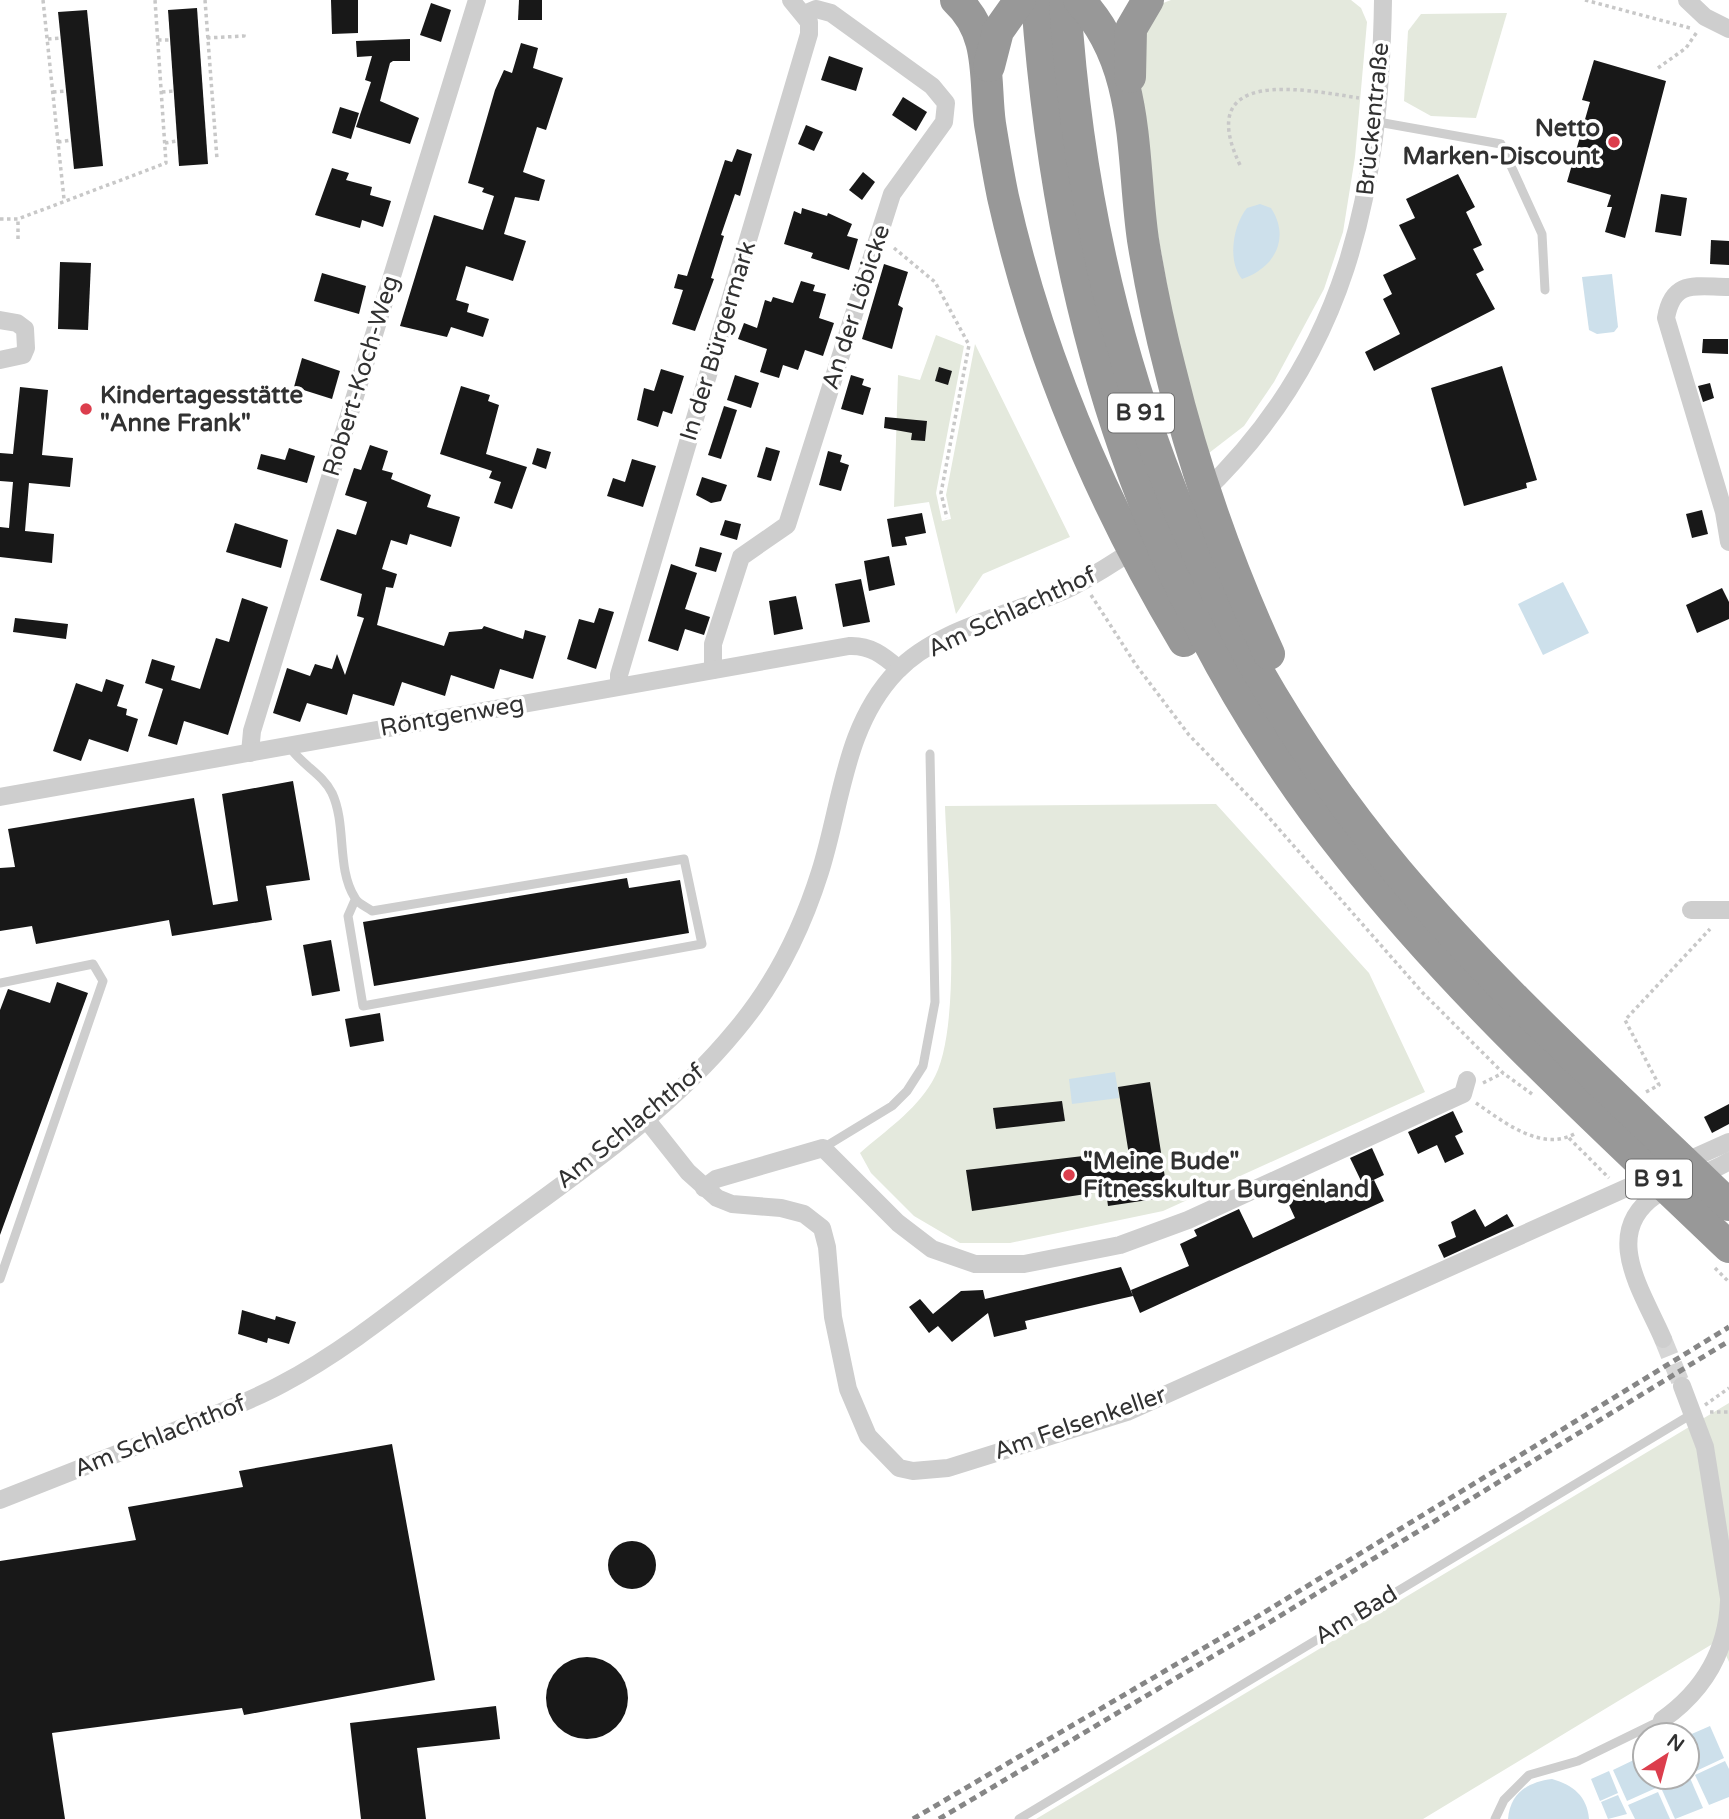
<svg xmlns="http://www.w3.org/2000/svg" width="1729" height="1819" font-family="'Varela Round',sans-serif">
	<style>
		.green { fill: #e4e9dd }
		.water { fill: #cde0eb }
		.building { fill: #181818 }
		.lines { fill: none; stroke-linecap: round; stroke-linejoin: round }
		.street-tunnel { stroke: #d6d6d6; stroke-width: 18; stroke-dasharray: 18 9; stroke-linecap: butt }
		.path { stroke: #c8c8c8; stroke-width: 3.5; stroke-dasharray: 3.5 3.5; stroke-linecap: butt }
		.lane { stroke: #cecece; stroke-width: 9 }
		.street { stroke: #cecece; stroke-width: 18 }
		.highway { stroke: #989898; stroke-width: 32 }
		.rail { stroke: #868686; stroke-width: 5; stroke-dasharray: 7 5; stroke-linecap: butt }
		.poi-dot { fill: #dc3e4d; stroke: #fff; stroke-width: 2.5 }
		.labels { text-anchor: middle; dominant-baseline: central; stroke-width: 7; stroke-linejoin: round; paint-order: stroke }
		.shield { fill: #fff; stroke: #6f6f6f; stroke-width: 2 }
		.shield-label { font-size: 23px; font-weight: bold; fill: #313131 }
		.street-label { font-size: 24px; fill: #313131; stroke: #fff }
		.poi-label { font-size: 24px; font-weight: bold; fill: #313131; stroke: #fff; text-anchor: start }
	</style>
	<rect width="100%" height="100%" fill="#fff"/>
	<g class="green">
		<path d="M1171,0h180l10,8 6,14 -12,135 -12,75 -19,57 -50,93 -30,44 -35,27 -30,-100 -29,-163 -12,-129 3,-24 17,-32z"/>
		<path d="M1507,13l-31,105 -45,-2 -27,-15 4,-70 13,-17z"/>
		<path d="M936,335l28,11 -28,147 6,28 9,-2 -5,-24 29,-151 95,193 -87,37 -27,40 -27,-112 -35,5 4,-132 22,5z"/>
		<path d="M1216,804l153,169 56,119 -262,119 -153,32h-50l-46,-27 -43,-43 -11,-20c26,-23 54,-41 72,-71 32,-51 15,-212 13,-276z"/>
		<path d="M1729,1403v259l-10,-22 -296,179h-387z"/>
	</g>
	<g class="water">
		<path d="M1260,204l11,4c20,31 3,60 -29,71 -15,-18 -9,-54 5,-71z"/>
		<path d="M1612,274l6,53 -4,5 -17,2 -8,-4 -7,-53z"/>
		<path d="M1563,582l26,51 -46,22 -25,-51z"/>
		<path d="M1115,1072l4,26 -47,6 -3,-25z"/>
		<path d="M1710,1726l14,32 -30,14 -7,-16v-20z"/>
		<path d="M1642,1756l3,21h6l5,11 -29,13 -14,-31z"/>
		<path d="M1725,1761l4,8v28l-20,8 -14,-30z"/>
		<path d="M1609,1771l9,22 -18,8 -9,-22z"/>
		<path d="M1690,1778l13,30 -28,11 -13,-29z"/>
		<path d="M1552,1779c21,6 35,17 37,40h-81c2,-26 20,-37 44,-40z"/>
		<path d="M1658,1792l12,27h-35l-7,-14z"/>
		<path d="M1618,1795l9,19 -19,5 -7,-17z"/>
	</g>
	<g class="building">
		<path d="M331,0h27v33l-26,1z"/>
		<path d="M519,0h23v20h-24z"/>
		<path d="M431,3l20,7 -10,32 -21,-7z"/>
		<path d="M197,8l11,156 -29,2 -11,-156z"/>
		<path d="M87,10l16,156 -29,3 -16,-157z"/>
		<path d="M410,39v22h-17l-3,2 -10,38 39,17 -9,26 -54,-17 15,-45 -6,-2 7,-24 -15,1 -1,-16z"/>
		<path d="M521,43l17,5 -5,20 30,10 -17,52 -9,-3 -14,45 22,8 -6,21 -24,-4 -11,37 22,7 -13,40 -47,-15 -10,34 13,4 -2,8 22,7 -6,18 -32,-10 -4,10 -47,-11 34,-111 49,15 11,-34 -12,-4 2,-4 -16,-5 27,-93 9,-20 8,3z"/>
		<path d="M829,56l34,12 -7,23 -35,-11z"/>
		<path d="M1594,60l72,21 -41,157 -20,-6 7,-25h-5l4,-12 -44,-13 23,-80 -8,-2z"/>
		<path d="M903,97l24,15 -11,19 -24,-16z"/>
		<path d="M340,107l19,6 -8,26 -19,-6z"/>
		<path d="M806,125l17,7 -9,19 -16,-7z"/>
		<path d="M737,149l15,5 -12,42 -5,-2 -14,41 3,1 -13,42 3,1 -19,52 -23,-7 11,-34 -9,-2 4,-14 9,2 38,-116 7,2z"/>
		<path d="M332,168l17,5 -3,7 26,7 -2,8 21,6 -8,26 -21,-7 -2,8 -45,-13z"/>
		<path d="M863,172l12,10 -13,18 -13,-10z"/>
		<path d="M1458,174l17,33 -9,5 16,33 -9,4 11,21 -8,4 19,35 -121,62 -9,-19 35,-18 -17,-35 9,-5 -9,-19 33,-16 -17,-34 16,-7 -9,-19z"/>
		<path d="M1661,194l26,4 -6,38 -26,-4z"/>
		<path d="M802,208l25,8 1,-3 24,11 -5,12 11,3 -9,31 -38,-12 2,-5 -29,-9 10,-33 7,3z"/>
		<path d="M1711,240l18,1v24l-19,-1z"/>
		<path d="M60,262l31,1 -3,67 -30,-1z"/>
		<path d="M884,264l24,8 -10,33 5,3 -11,41 -30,-10z"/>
		<path d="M322,273l44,13 -7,28 -45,-13z"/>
		<path d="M801,281l14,4 -2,6 13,3 -7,24 15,5 -11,33 -18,-6 -7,20 -15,-5 -4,13 -19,-6 7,-23 -29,-10 6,-16 13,5 8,-28 6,2 2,-5 20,6z"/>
		<path d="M1703,339h25v15l-26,-1z"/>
		<path d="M302,358l38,13 -8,28 -38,-12z"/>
		<path d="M1502,366l35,114 -11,3 1,5 -63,18 -33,-118z"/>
		<path d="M939,367l13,4 -4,14 -13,-4z"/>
		<path d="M661,369l23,7 -12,38 -9,-3 -5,16 -21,-7 7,-32 10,3z"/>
		<path d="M735,375l24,8 -8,25 -24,-8z"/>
		<path d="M851,375l13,4 -2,6 9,3 -8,27 -22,-6z"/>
		<path d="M1710,383l4,15 -11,4 -5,-16z"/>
		<path d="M461,386l29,9 -2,6 11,4 -13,49 41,13 -15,42 -18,-6 7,-21 -12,-4 3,-7 -52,-17z"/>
		<path d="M20,387l28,3 -6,65 31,3 -3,29 -41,-4 -4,48 29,3 -2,29 -52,-6v-30l9,1 4,-46 -13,-1v-28l13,1z"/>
		<path d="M724,406l13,4 -16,49 -13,-4z"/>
		<path d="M885,417l42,4 -2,20 -14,-1 1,-7 -28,-5z"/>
		<path d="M370,445l18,6 -6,19 11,3 -2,6 40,16 -4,12 33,10 -9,30 -41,-13 -3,11 -16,-5 -9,29 15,5 -4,14 -7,-1 -9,38 67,21 5,-14 33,-3 2,-3 39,13 2,-9 21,6 -13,43 -33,-10 -6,20 -43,-14 -6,21 -43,-14 -8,24 -41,-12 -6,21 -40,-12 -7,19 -27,-9 14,-45 23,8 5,-12 17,5 5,-15 8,21 19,-57 -7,-2 5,-22 -42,-14 17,-51 19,6 11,-33 -22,-7 9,-27 7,2z"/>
		<path d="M766,447l14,4 -9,30 -14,-4z"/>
		<path d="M289,448l26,8 -8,27 -50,-14 4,-15 24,6z"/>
		<path d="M537,448l14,4 -5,17 -14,-5z"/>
		<path d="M828,451l14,4 -2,7 9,3 -8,26 -22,-6z"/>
		<path d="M632,459l24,7 -13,41 -36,-11 6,-18 12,4z"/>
		<path d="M702,477l25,8 -6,16 -10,2 -15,-8z"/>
		<path d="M1702,510l6,24 -16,4 -6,-24z"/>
		<path d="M922,513l4,20 -21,4 2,8 -15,2 -5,-28z"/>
		<path d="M725,520l16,4 -4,16 -17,-5z"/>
		<path d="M235,523l53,17 -7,28 -55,-16z"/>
		<path d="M700,547l22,6 -6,19 -21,-6z"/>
		<path d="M889,556l6,29 -26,6 -5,-30z"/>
		<path d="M671,564l26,9 -12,36 25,8 -6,18 -19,-6 -7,22 -30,-10z"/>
		<path d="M861,579l9,43 -27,5 -8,-43z"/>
		<path d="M1722,588l7,14v17l-32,14 -11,-28z"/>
		<path d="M796,596l7,33 -29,6 -5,-34z"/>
		<path d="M242,598l26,9 -40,128 -44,-14 -7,24 -29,-9 15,-47 -18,-6 7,-24 23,7 -4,14 29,9 16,-51 13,4z"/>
		<path d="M599,608l15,4 -18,57 -29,-10 12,-40 15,4z"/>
		<path d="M15,618l53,6 -2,15 -53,-7z"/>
		<path d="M106,679l18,6 -7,21 10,3 -1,6 12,4 -10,33 -39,-13 -8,22 -28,-10 23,-68 26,9z"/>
		<path d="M293,781l17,99 -44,6 6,34 -100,16 -3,-16 -133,24 -4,-18 -32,5v-63l15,-1 -7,-38 186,-31 19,107 25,-4 -16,-107z"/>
		<path d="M627,878l2,10 51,-8 9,53 -315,53 -11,-64z"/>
		<path d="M331,940l9,51 -28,5 -9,-51z"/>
		<path d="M57,982l31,11 -88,242v-225l8,-21 42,14z"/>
		<path d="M380,1013l4,28 -34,6 -5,-28z"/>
		<path d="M1150,1082l18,115 -60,9 -2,-15 -134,20 -6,-41 134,-16 2,11 28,-4 -12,-74z"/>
		<path d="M1062,1101l3,20 -69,8 -3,-21z"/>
		<path d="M1729,1104v20l-17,9 -8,-16z"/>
		<path d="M1453,1111l10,21 -8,4 9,18 -19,9 -8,-18 -19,9 -10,-22z"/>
		<path d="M1372,1148l12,27 -21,10 -13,-27z"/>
		<path d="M1304,1179l6,14 9,-4 6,14 49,-23 10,21 -244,112 -7,-17 -108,25 2,8 -33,8 -6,-24 -36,29 -14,-16 -9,7 -20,-26 11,-8 13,15 28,-23 22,-1 2,9 136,-32 12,29 -2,-6 58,-24 -9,-22 17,-8 -3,-6 45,-21 14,29 42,-20 -13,-28z"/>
		<path d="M1475,1209l10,18 22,-13 7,12 -70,32 -6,-13 18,-8 -5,-15z"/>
		<path d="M242,1310l33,10 1,-4 20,6 -7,22 -21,-6 -1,5 -29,-9z"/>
		<path d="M392,1444l43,236 -191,35 -2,-7 -190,25 13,86h-65v-258l136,-21 -8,-33 115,-20 -4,-16z"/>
		<circle cx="632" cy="1565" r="24"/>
		<circle cx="587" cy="1698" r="41"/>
		<path d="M496,1706l4,33 -83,9 9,71h-65l-11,-96z"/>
	</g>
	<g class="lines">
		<path class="street-tunnel" d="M1663,1339l19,47"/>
		<g class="path">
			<path d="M43,0l21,199"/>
			<path d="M205,0l12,159"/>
			<path d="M1585,0l105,28"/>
			<path d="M207,38l37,-2v-3"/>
			<path d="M48,39l13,-1"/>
			<path d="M158,40h12"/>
			<path d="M1658,68l28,-20 11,-16"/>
			<path d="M53,92l13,-1"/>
			<path d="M162,92l12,-1"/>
			<path d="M58,142l13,-2"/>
			<path d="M165,143l12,-2"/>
			<path d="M1240,165c-47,-98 62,-76 119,-67"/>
			<path d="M0,219h18l148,-56 -11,-163"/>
			<path d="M18,239v-19"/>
			<path d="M894,248l41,34 34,63 -28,148 6,25"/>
			<path d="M1091,595l45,70 53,70 75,77 158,180 81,81 29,21"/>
			<path d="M1483,1083l20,-10"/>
			<path d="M1646,1092l13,-7 -34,-65 85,-91"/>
			<path d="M1476,1103c28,19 66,50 100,30"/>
			<path d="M1569,1138l40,40"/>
			<path d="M1715,1268l14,14"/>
			<path d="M1705,1405l24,-17"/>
			<path d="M1710,1412h19"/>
		</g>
		<g class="lane">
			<path d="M1378,122l123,22 41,90 3,56"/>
			<path d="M289,746c12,19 33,27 43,47 15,32 4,75 23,105 3,6 12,9 17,13l312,-52 18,85 -339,62 -15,-90 7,-16"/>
			<path d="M0,983l93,-19 10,17 -103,298"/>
			<path d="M823,1148l69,-42 15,-15 16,-25 12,-64 -5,-248"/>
			<path d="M1019,1819l673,-405"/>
			<path d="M1495,1819l9,-19 25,-25 49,-14 84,-41"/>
		</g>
		<g class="street">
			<path d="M1687,0l18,17 24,12"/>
			<path d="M1729,287c-32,0 -56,-9 -63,31l58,194 5,30"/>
			<path d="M0,320l17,3 8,6 1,19 -3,7 -23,5"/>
			<path d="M1201,495c146,-138 179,-302 182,-495"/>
			<path d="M713,670v-26l28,-87 46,-32 105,-331 52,-72 2,-19 -14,-17 -101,-73 -15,-4 -12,5"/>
			<path d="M619,686v-11l190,-641v-12l-18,-22"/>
			<path d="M250,753l2,-22 225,-731"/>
			<path d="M0,797l849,-151c21,-1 34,9 50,23"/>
			<path d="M1691,910h38"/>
			<path d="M646,1119l42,53 29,26 15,6 49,4 23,6 18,14 5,19 6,70 15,72 20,47 31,32 14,3 35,-3 179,-56 602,-270"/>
			<path d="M704,1188l12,-9 107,-31 75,75 34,26 43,15h49l96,-19 68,-25 275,-126 4,-14"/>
			<path d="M1663,1339c-20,-47 -63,-106 -7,-144 22,-15 51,-20 73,-34"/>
			<path d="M1682,1386l23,61 24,151"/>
			<path d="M0,1500c56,-22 111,-44 167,-66 38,-16 78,-30 115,-50 68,-36 129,-88 191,-134 91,-68 191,-132 263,-220 38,-45 66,-101 84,-158 22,-69 24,-146 77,-201 43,-45 121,-57 175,-84 23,-12 45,-26 67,-41"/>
			<path d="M1662,1720c41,-29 65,-68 67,-119"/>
		</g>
		<g class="highway">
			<path d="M956,0c37,34 28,80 34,124 4,24 8,49 13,73 35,156 99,307 181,444"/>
			<path d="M1037,0c23,318 110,603 311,855 113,143 250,266 381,392"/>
			<path d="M1065,0c20,322 124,622 332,871 101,120 220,225 332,334"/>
			<path d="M1079,0c62,65 52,157 64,240 7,43 16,87 27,129 24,99 57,193 99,285"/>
			<path d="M989,66l9,-35 22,-31"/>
			<path d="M1130,77l1,-48 17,-29"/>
		</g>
		<g class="rail">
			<path d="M913,1819l347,-204 469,-288"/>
			<path d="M939,1819l318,-189 472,-289"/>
		</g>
	</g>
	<g class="poi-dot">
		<circle cx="1614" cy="142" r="7"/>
		<circle cx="86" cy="409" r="7"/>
		<circle cx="1069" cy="1175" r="7"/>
	</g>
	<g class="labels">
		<g class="shield">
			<rect x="1108" y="393.5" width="66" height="39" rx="5"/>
			<rect x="1626" y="1159.5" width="66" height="39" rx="5"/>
		</g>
		<g class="shield-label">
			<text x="1141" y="413">B 91</text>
			<text x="1659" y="1179">B 91</text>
		</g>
		<g class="street-label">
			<text transform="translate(1373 119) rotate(-84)">Brückentraße</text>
			<text transform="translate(856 307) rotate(-72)">An der Löbicke</text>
			<text transform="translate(718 341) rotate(-73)">In der Bürgermark</text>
			<text transform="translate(361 376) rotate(-73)">Robert-Koch-Weg</text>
			<text transform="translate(1012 612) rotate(-25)">Am Schlachthof</text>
			<text transform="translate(452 716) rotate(-10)">Röntgenweg</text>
			<text transform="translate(630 1126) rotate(-39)">Am Schlachthof</text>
			<text transform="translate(1080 1423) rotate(-19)">Am Felsenkeller</text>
			<text transform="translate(160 1436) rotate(-22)">Am Schlachthof</text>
			<text transform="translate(1356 1615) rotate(-31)">Am Bad</text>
		</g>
		<g class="poi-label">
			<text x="1600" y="128" text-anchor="end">Netto<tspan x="1600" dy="28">Marken-Discount</tspan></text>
			<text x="100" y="395">Kindertagesstätte<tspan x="100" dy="28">"Anne Frank"</tspan></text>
			<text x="1083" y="1161">"Meine Bude"<tspan x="1083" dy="28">Fitnesskultur Burgenland</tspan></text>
		</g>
	</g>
	<g transform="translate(1666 1756) rotate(36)"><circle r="33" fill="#ffffff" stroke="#adadad" stroke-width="2"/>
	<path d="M0-5L12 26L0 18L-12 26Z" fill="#dc3e4d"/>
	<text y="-10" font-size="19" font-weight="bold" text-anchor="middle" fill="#313131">N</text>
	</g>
</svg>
